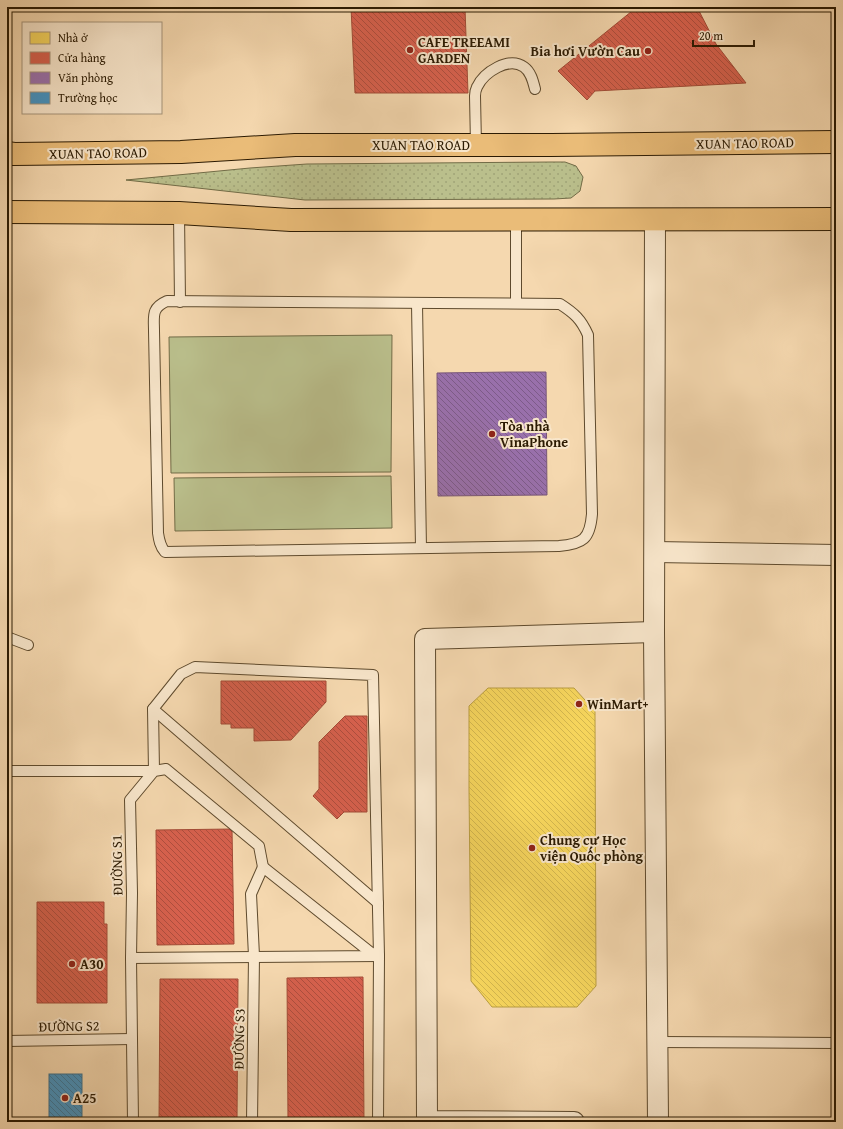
<svg xmlns="http://www.w3.org/2000/svg" width="843" height="1129" font-family="'Gentium Book Plus',serif">
	<style>
		.grass { fill: url(#grass-dots); stroke: #726c47 }
		.pitch { fill: #babf8c; stroke: #726c47 }
		.homes { fill: url(#homes-back-hatch); stroke: #b99d41 }
		.shops { fill: url(#shops-back-hatch); stroke: #a34b36 }
		.offices { fill: url(#offices-back-hatch); stroke: #785678 }
		.schools { fill: url(#schools-back-hatch); stroke: #3c6f89 }
		.lines { fill: none; stroke-linecap: round; stroke-linejoin: round }
		.service-casing { stroke: #5e4a2d; stroke-width: 12 }
		.minor-casing { stroke: #5e4a2d; stroke-width: 22 }
		.primary-casing { stroke: #2b1a02; stroke-width: 24 }
		.service { stroke: #f8e6cb; stroke-width: 10 }
		.minor { stroke: #f8e6cb; stroke-width: 20 }
		.primary { stroke: #eabc78; stroke-width: 22 }
		.poi-dot { fill: #8f2418; stroke: #f8e6cb; stroke-width: 1.5 }
		.labels { text-anchor: middle; dominant-baseline: central; stroke-width: 4; stroke-linejoin: round; paint-order: stroke }
		.poi-label { font-size: 14px; font-weight: bold; fill: #2b1a02; stroke: #f8e6cb; text-anchor: start }
		.street-label { font-size: 14px; fill: #2b1a02; stroke: #f8e6cb }
	</style>
	<defs>
		<pattern id="grass-dots" width="8" height="8" patternUnits="userSpaceOnUse"><rect width="8" height="8" fill="#babf8c"/><path d="M2 2h.1M6 6h.1" fill="none" stroke="#a0a477" stroke-width="1.8" stroke-linecap="round"/></pattern>
		<pattern id="homes-back-hatch" width="6" height="6" patternUnits="userSpaceOnUse"><rect width="6" height="6" fill="#f6d55c"/><path d="M-1 5l2 2M0 0l6 6M5-1l2 2" fill="none" stroke="#d3b64e"/></pattern>
		<pattern id="shops-back-hatch" width="6" height="6" patternUnits="userSpaceOnUse"><rect width="6" height="6" fill="#d6604d"/><path d="M-1 5l2 2M0 0l6 6M5-1l2 2" fill="none" stroke="#ae4e3e"/></pattern>
		<pattern id="offices-back-hatch" width="6" height="6" patternUnits="userSpaceOnUse"><rect width="6" height="6" fill="#9970ab"/><path d="M-1 5l2 2M0 0l6 6M5-1l2 2" fill="none" stroke="#7d5b89"/></pattern>
		<pattern id="schools-back-hatch" width="6" height="6" patternUnits="userSpaceOnUse"><rect width="6" height="6" fill="#4393c3"/><path d="M-1 5l2 2M0 0l6 6M5-1l2 2" fill="none" stroke="#38779c"/></pattern>
	</defs>
	<rect width="100%" height="100%" fill="#f5d8af"/>
	<filter id="stains"><feTurbulence type="fractalNoise" baseFrequency=".005" numOctaves="4"/><feColorMatrix values="0 0 0 0 .2 0 0 0 0 .09 0 0 0 0 .02 0 0 0 .5 -.17"/></filter>
	<radialGradient id="worn" r=".72"><stop offset=".6" stop-color="#630" stop-opacity="0"/><stop offset="1" stop-color="#630" stop-opacity=".3"/></radialGradient>
	<path class="grass" d="M551,162h14l11,4 7,11 -3,14 -9,7 -17,1 -249,1 -179,-20 124,-12 57,-4z"/>
	<g class="pitch">
		<path d="M392,335l-1,137 -220,1 -2,-136z"/>
		<path d="M391,476l1,52 -217,3 -1,-53z"/>
	</g>
	<path class="homes" d="M488,688h86l21,23 1,275 -19,21h-85l-21,-26 -2,-192v-83z"/>
	<g class="shops">
		<path d="M351,7l114,1 3,85h-113z"/>
		<path d="M637,7h60l19,37 30,39 -151,8 -8,9 -29,-29z"/>
		<path d="M221,681h105v21l-35,38 -37,1v-13h-23v-4h-10z"/>
		<path d="M345,716h22v96h-23l-7,7 -24,-23 6,-7v-47z"/>
		<path d="M232,829l2,115 -77,1 -1,-115z"/>
		<path d="M37,902h67v22h3v79h-70z"/>
		<path d="M363,977l1,145h-76l-1,-144z"/>
		<path d="M160,979h78l-1,143h-78z"/>
	</g>
	<path class="offices" d="M510,372h36l1,123 -109,1 -1,-123z"/>
	<rect class="schools" x="49" y="1074" width="33" height="48"/>
	<g class="lines">
		<g class="service-casing">
			<g id="service">
				<path d="M476,145l-1,-49c0,-3 1,-7 2,-9 7,-15 32,-31 47,-20 7,5 9,14 11,22"/>
				<path d="M179,213l1,89"/>
				<path d="M516,219v84"/>
				<path d="M167,301l393,3c14,9 21,15 28,31l4,179c-2,25 -9,30 -33,32l-394,6c-5,-6 -6,-12 -7,-19l-4,-202c0,-15 -3,-23 13,-30z"/>
				<path d="M417,304l4,244"/>
				<path d="M7,637l21,8"/>
				<path d="M153,709l225,194"/>
				<path d="M7,771h147l-1,-62 28,-35 14,-7 178,8 6,281 -248,2"/>
				<path d="M7,1041l125,-2"/>
				<path d="M657,1042l179,1"/>
				<path d="M133,1122l-2,-164 1,-65 -2,-93 24,-29 12,-2 93,77 4,21"/>
				<path d="M252,1122l2,-166 -3,-62 12,-27 107,85 9,4 -1,166"/>
			</g>
		</g>
		<g class="minor-casing">
			<g id="minor">
				<path d="M655,219l-1,413 4,490"/>
				<path d="M655,552l181,3"/>
				<path d="M574,1122l-147,-1 -2,-482 229,-7"/>
			</g>
		</g>
		<g class="primary-casing">
			<g id="primary">
				<path d="M7,153l7,1 167,-2 114,-7h256l285,-3"/>
				<path d="M7,212l172,1 112,7 545,-1"/>
			</g>
		</g>
		<use href="#service" class="service"/>
		<use href="#minor" class="minor"/>
		<use href="#primary" class="primary"/>
	</g>
	<g class="poi-dot">
		<circle cx="410" cy="50" r="4"/>
		<circle cx="648" cy="51" r="4"/>
		<circle cx="492" cy="434" r="4"/>
		<circle cx="579" cy="704" r="4"/>
		<circle cx="532" cy="848" r="4"/>
		<circle cx="72" cy="964" r="4"/>
		<circle cx="65" cy="1098" r="4"/>
	</g>
	<g class="labels">
		<g class="poi-label">
			<text x="418" y="42">CAFE TREEAMI<tspan x="418" dy="16">GARDEN</tspan></text>
			<text x="640" y="51" text-anchor="end">Bia hơi Vườn Cau</text>
			<text x="500" y="426">Tòa nhà<tspan x="500" dy="16">VinaPhone</tspan></text>
			<text x="587" y="704">WinMart+</text>
			<text x="540" y="840">Chung cư Học<tspan x="540" dy="16">viện Quốc phòng</tspan></text>
			<text x="80" y="964">A30</text>
			<text x="73" y="1098">A25</text>
		</g>
		<g class="street-label">
			<text transform="translate(745 143) rotate(-1)">XUAN TAO ROAD</text>
			<text x="421" y="145">XUAN TAO ROAD</text>
			<text transform="translate(98 153) rotate(-1)">XUAN TAO ROAD</text>
			<text transform="translate(117 865) rotate(-91)">ĐƯỜNG S1</text>
			<text transform="translate(69 1026) rotate(-1)">ĐƯỜNG S2</text>
			<text transform="translate(239 1039) rotate(-89)">ĐƯỜNG S3</text>
		</g>
	</g>
	<rect width="843" height="1129" fill="none" stroke="#f5d8af" stroke-width="24"/>
	<rect x="8" y="8" width="827" height="1113" fill="none" stroke="#2b1a02" stroke-width="2"/>
	<rect x="12" y="12" width="819" height="1105" fill="none" stroke="#2b1a02"/>
	<rect x="22" y="22" width="140" height="92" fill="#f8e6cb" stroke="#a6947b"/>
	<rect x="30" y="32" width="20" height="12" fill="#f6d55c" stroke="#a6947b"/>
	<text x="58" y="42" font-size="12" fill="#2b1a02">Nhà ở</text>
	<rect x="30" y="52" width="20" height="12" fill="#d6604d" stroke="#a6947b"/>
	<text x="58" y="62" font-size="12" fill="#2b1a02">Cửa hàng</text>
	<rect x="30" y="72" width="20" height="12" fill="#9970ab" stroke="#a6947b"/>
	<text x="58" y="82" font-size="12" fill="#2b1a02">Văn phòng</text>
	<rect x="30" y="92" width="20" height="12" fill="#4393c3" stroke="#a6947b"/>
	<text x="58" y="102" font-size="12" fill="#2b1a02">Trường học</text>
	<path d="M693 40v6h61v-6" fill="none" stroke="#2b1a02" stroke-width="2"/>
	<text x="699" y="40" font-size="12" fill="#2b1a02" stroke="#f8e6cb" stroke-width="3" paint-order="stroke">20 m</text>
	<rect width="100%" height="100%" filter="url(#stains)"/>
	<rect width="100%" height="100%" fill="url(#worn)"/>
</svg>
